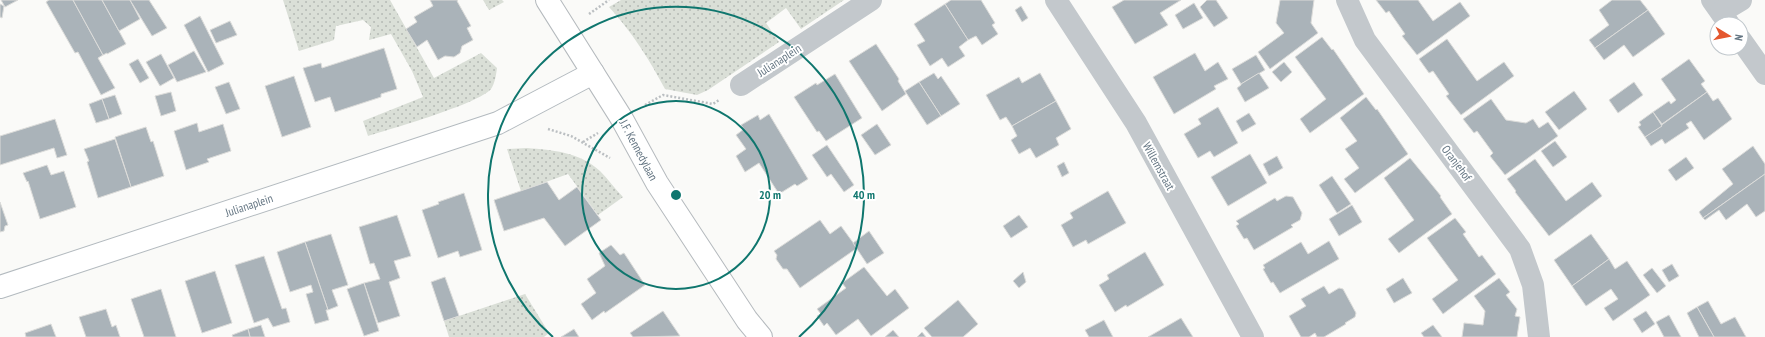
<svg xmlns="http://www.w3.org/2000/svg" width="1765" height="337" font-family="'PT Sans Narrow',sans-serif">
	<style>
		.grass { fill: url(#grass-dots) }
		.building { fill: #aab3b9; stroke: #dcdcda }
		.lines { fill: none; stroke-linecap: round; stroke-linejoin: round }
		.secondary-casing { stroke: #b3babf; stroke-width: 24 }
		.primary-casing { stroke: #b5babe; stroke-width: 24 }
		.path { stroke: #bbbfc2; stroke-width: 2.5; stroke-dasharray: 2 2; stroke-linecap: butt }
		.street { stroke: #c3c8cc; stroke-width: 22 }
		.secondary { stroke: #fff; stroke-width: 22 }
		.primary { stroke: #fff; stroke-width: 22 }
		.ring { fill: none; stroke: #0f766e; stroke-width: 2 }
		.labels { text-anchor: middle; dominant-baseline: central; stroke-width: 4; stroke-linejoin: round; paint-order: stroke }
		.street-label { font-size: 12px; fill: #657683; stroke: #fff }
		.centre { fill: #0f766e; stroke: #fff; stroke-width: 2 }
		.ring-label { font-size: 12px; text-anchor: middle; font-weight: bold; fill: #0f766e; stroke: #fff; stroke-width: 4; stroke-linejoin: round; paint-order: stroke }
	</style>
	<defs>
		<pattern id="grass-dots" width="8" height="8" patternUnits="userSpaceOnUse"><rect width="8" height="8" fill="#dadfd7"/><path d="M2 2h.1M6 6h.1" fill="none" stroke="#b4b9b4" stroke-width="1.8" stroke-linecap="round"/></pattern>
	</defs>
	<rect width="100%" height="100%" fill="#fafaf8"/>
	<g class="grass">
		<path d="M283,0h107l44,78 47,-25 16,15c-1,7 -2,15 -6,21 -13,15 -100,40 -123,47l-5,-15 60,-24 -11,-26 -21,-37 -22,6 2,-13 -8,-7 -27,6 -2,14 -35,11z"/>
		<path d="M483,0h19l2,2 -15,8z"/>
		<path d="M621,0h223l-43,29 -15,-21 -20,15 13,19 -71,48 -11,5 -32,-6c-16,-30 -33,-57 -56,-82z"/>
		<path d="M527,148c26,2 53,4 73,23 8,8 15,18 23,26l-25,18 -30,-41 -47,17 -14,-42z"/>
		<path d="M525,294l24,39 -5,4h-95l-5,-16z"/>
	</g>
	<g class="building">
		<path d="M1,0h17l-13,7z"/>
		<path d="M49,0h24l30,55 -5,3 17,30 -14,7 -23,-43 -3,1 -29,-51z"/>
		<path d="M73,0h29l24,44 -19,10v-1l-4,2z"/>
		<path d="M102,0h28l10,19 -21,12z"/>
		<path d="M130,0h19l18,28 -15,8z"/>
		<path d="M430,0h28l-1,1 14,25 -4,2 6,12 -11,6 -2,7 -6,4 -9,-1 -7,4 -11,-20 -10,7 -11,-18 11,-7 -3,-5 19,-11z"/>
		<path d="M951,0h30l14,23 -3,2 6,9 -16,11 -6,-9 -8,4 -23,-36z"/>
		<path d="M1124,0h57l-21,13 8,12 -33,19 -23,-37z"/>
		<path d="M1207,0h9l12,18 -14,9 -14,-20z"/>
		<path d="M1280,0h34l-3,23 7,10 -48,36 -12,-17 26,-19 -8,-10z"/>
		<path d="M1376,0h42l15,21 27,-19 10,14 -53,39 -15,-19 3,-2 -16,-23 -3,2z"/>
		<path d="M1612,0h28l8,10 -53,38 -6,-8 20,-15 -10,-15z"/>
		<path d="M1194,3l9,15 -20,11 -8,-14z"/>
		<path d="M0,4l4,2 -2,12 -2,-1z"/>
		<path d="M945,4l23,36 -9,7 6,9 -17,11 -6,-9 -12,8 -13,-21 8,-4 -11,-17z"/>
		<path d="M1021,6l7,12 -6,4 -7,-12z"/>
		<path d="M1648,10l17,24 -32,23 -9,-12 -20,15 -9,-12z"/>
		<path d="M200,16l24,48 -16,8 -24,-47z"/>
		<path d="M230,21l7,14 -21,8 -6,-13z"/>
		<path d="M1322,37l10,13 1,-1 31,45 -54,39 -10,-14 26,-20 -31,-42z"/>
		<path d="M1447,39l30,42 27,-19 10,14 -53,39 -15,-19 3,-2 -16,-23 -4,2 -10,-14z"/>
		<path d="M876,44l23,35 -1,2 8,13 -24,17 -33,-50z"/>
		<path d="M384,48l13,41 -16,5v3l-46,15 -5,-15 -15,5 -12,-34 18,-5 1,5z"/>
		<path d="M194,51l12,21 -29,10 -9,-17z"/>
		<path d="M1195,53l10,18 13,-9 10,17 -14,7 2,3 -42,25 -21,-37z"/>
		<path d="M161,54l13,24 -14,8 -14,-24z"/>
		<path d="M1256,55l9,15 -24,14 -9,-15z"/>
		<path d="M138,59l11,19 -9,5 -11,-19z"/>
		<path d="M1689,59l16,22 -4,3 6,8 -45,32 -9,-12 16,-11 2,3 5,-4 -15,-21z"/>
		<path d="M1284,62l8,10 -11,10 -9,-10z"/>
		<path d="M934,73l4,6 3,-3 19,28 -19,12 -22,-34z"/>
		<path d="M1040,73l16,28 -44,25 -6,-9 -6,3 -14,-25 33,-18 3,6z"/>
		<path d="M1259,73l10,15 -24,14 -8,-14 4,-3v-1z"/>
		<path d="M835,74l27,44 -36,23 -7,-10 -2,1 -23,-35 22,-14 1,2z"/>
		<path d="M294,76l17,51 -29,10 -17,-51z"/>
		<path d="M229,82l11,27 -14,5 -11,-27z"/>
		<path d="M919,82l22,34 -14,9 -22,-34z"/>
		<path d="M1634,82l9,13 -25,18 -9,-13z"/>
		<path d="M1574,91l13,18 -28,21 -14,-18z"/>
		<path d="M171,92l5,19 -15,5 -6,-20z"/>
		<path d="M1707,92l6,9 5,-3 14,21 -28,21 -13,-19 -5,3 3,4 -24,16 -3,-5 -11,7 -6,-9z"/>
		<path d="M115,95l7,19 -13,5 -7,-20z"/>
		<path d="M1366,97l10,13 1,-1 31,45 -53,39 -11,-14 15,-11 -14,-19 12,-8 -17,-23z"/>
		<path d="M102,99l7,20 -13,4 -7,-19z"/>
		<path d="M1491,99l15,21 20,3 7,-4 6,9 9,-6 10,14 -53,39 -15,-19 3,-3 -16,-22 -3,2 -11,-14z"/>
		<path d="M1056,101l15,28 -15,9 3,7 -23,13 -6,-10 -11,6 -8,-14 6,-4 -5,-10z"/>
		<path d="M1218,107l20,36 -24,14 -4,-6 -12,7 -14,-24 17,-10 -3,-5z"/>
		<path d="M1653,112l9,14 -17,11 -7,-10 3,-2 -2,-3z"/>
		<path d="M1249,113l7,11 -14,8 -6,-11z"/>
		<path d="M769,114l39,65 -11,7 -2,-2 -16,10 -20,-31 -14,9 -9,-16 10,-7 -10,-14 8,-6 -3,-4 17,-10 2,5z"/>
		<path d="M55,119l12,36 -10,3 -3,-10 -54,17v-29z"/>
		<path d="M197,123l2,9 24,-8 8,27 -24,8 2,3 -23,8 -12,-39z"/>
		<path d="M877,124l14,21 -16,10 -14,-20z"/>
		<path d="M146,127l5,15 2,-1 11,35 -33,11 -16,-50z"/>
		<path d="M115,139l16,48 -33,11 -11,-36 2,-1 -5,-12z"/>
		<path d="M1555,141l12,16 -14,10 -12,-16z"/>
		<path d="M827,145l27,40 -10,7 -13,-18 -4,3 -15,-22z"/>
		<path d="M1753,146l12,18v10l-62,44 -4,-6 34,-28 -11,-15z"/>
		<path d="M1250,154l17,29 -39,23 -17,-29z"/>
		<path d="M1277,156l6,12 -14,8 -6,-12z"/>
		<path d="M1686,157l8,11 -18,13 -8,-11z"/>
		<path d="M1410,158l31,38 -1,1 12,17 -53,39 -11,-14 26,-19 -30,-42z"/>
		<path d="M1535,159l31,42 26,-19 10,14 -53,40 -34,-44 1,-1 -9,-12z"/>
		<path d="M1064,162l5,11 -7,4 -5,-11z"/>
		<path d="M47,165l4,10 13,-4 12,36 -36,12 -12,-38 -1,1 -4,-9z"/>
		<path d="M1765,174v37l-9,6 -9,-13 -21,16 -7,-10 -14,10 -2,-2z"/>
		<path d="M1332,176l19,28 -14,9 -18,-28z"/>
		<path d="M547,182l12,18 18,-13 24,33 -36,26 -21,-28 -40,13 -10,-31z"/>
		<path d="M1108,191l18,32 -38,21 -2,-4 -13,7 -12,-22 12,-7 -3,-5z"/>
		<path d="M464,193l18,57 -22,7 -2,-6 -20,7 -16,-48 17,-6 -1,-2z"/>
		<path d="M1286,196l7,1 9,16 -2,7 -9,5 2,2 -39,23 -7,-12 -3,1 -8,-13 3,-2 -3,-3 39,-23 2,3z"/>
		<path d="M0,202l8,23 -3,1 -1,5 -4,1z"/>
		<path d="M1352,205l10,17 -23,14 -10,-17z"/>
		<path d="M397,215l14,41 -17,5 6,17 -11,4 11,34 -22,7 -14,-40 16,-4 -6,-16 -4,1 -11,-37z"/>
		<path d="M1019,215l9,12 -17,11 -8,-12z"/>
		<path d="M1455,218l11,14 -3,2 16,23 3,-2 14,19 -53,40 -11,-15 26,-19 -31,-42z"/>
		<path d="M820,220l10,14 11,-8 16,22 -57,40 -13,-19h-4l-7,-10 1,-4 -3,-4z"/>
		<path d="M869,231l15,22 -17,11 -14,-21z"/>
		<path d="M331,234l17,51 -16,5 6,16 -10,4 -23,-68z"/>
		<path d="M1591,234l18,25 -37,27 -18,-26z"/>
		<path d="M1329,241l10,18 -59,34 -7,-11 -2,1 -8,-14 2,-1 -2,-3 38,-23 7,12z"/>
		<path d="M305,242l23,68h-2l3,10 -14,4 -9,-30 7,-2 -2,-7 -21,7 -13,-40z"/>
		<path d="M611,245l9,10 4,-2 21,32 -40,28 -1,-2 -12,9 -11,-16 15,-11 -9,-14 18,-13 -6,-13z"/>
		<path d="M1145,252l19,33 -37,22 -1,-2 -11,7 -16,-27 10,-6 -2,-4z"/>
		<path d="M264,256l18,53 4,-1 4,14 -17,5 -5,-9 -14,5 -19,-58z"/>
		<path d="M1609,259l6,10 12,-8 23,34 -37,26 -9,-13 14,-9 -7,-10 -25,17 -14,-20z"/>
		<path d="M1672,264l7,12 -10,6 -7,-12z"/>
		<path d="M864,267l23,29 8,-7 14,19 -38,28 -13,-17 -22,16 -9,-12 -3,3 -7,-10 4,-2 -4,-5 29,-21 -4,-5z"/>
		<path d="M1652,268l14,18 -9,7 -14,-18z"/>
		<path d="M215,271l17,52 -30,10 -17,-52z"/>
		<path d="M1023,272l3,10 -7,6 -6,-7z"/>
		<path d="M445,277l14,39 -15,5 -13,-39z"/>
		<path d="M1403,278l9,15 -18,10 -8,-14z"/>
		<path d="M1499,278l11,14 -4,3 11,14 -2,7 5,1 -3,20h-55l2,-14 19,2 2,-14 -11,-15z"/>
		<path d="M364,283l15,48 -15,5 -17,-47z"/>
		<path d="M1324,286l5,8 10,-6 4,1 13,24 -1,4 -10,6 1,1 -22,13h-7l-2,-4 -6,4h-8l-12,-21 17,-10 -5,-7z"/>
		<path d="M161,289l15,48h-32l-13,-38z"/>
		<path d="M958,300l20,24 -15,13h-31l-8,-9z"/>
		<path d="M1708,301l13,23 14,-7 11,20h-32l-17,-30z"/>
		<path d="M1697,307l17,30h-15l-12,-24z"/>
		<path d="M106,309l6,18 4,-2 4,12h-34l-7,-20z"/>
		<path d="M663,311l17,25 -47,1 -3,-4z"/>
		<path d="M1646,311l9,13 -13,9 -9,-14z"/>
		<path d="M1669,315l12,22h-17l-8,-15z"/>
		<path d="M1181,318l12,19h-45z"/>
		<path d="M1104,320l9,17h-24l-4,-7z"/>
		<path d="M51,324l5,13h-30l-1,-4z"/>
		<path d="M261,325l4,12h-15l-2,-8z"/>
		<path d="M1433,325l9,12h-18l-3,-4z"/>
		<path d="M248,329l2,8h-17l-1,-2z"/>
		<path d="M574,329l5,8h-18z"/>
		<path d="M893,330l6,7h-14z"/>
		<path d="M922,332l4,5h-9z"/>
	</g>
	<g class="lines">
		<g class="secondary-casing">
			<path id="secondary" d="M0,287l498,-164 95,-50"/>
		</g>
		<g class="primary-casing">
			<path id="primary" d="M547,0l75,119 35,64 90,137 14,17"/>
		</g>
		<g class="path">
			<path d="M589,14l20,-14"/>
			<path d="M645,105l18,-10 50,9 6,-4"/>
			<path d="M548,129l23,7 39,22"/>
			<path d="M583,142l15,-9"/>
		</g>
		<g class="street">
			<path d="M1056,0l80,123 117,214"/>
			<path d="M1347,0l18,40 155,209 13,36 6,52"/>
			<path d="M1712,0l17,24"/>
			<path d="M1721,12l20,-12"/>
			<path d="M1741,40l24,34"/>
			<path d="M741,85l130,-85"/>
		</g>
		<use href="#secondary" class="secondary"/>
		<use href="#primary" class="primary"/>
	</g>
	<g class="ring">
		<circle cx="676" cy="195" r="94"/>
		<path d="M553 337A188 188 0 1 1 799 337"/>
	</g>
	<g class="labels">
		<g class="street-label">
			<text transform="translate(779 60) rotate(-33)">Julianaplein</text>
			<text transform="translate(639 150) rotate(62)">J.F. Kennedylaan</text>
			<text transform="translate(1457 163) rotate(53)">Oranjehof</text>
			<text transform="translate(1159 166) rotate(61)">Willemstraat</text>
			<text transform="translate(249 205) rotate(-18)">Julianaplein</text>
		</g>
	</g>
	<circle cx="676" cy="195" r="6" class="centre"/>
	<g class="ring-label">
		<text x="770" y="199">20 m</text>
		<text x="864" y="199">40 m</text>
	</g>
	<g transform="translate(1729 36) rotate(100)"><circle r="19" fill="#ffffff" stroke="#c1c8cd"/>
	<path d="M0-3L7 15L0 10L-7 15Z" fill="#e4572e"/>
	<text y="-6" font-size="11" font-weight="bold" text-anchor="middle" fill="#657683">N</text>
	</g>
</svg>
